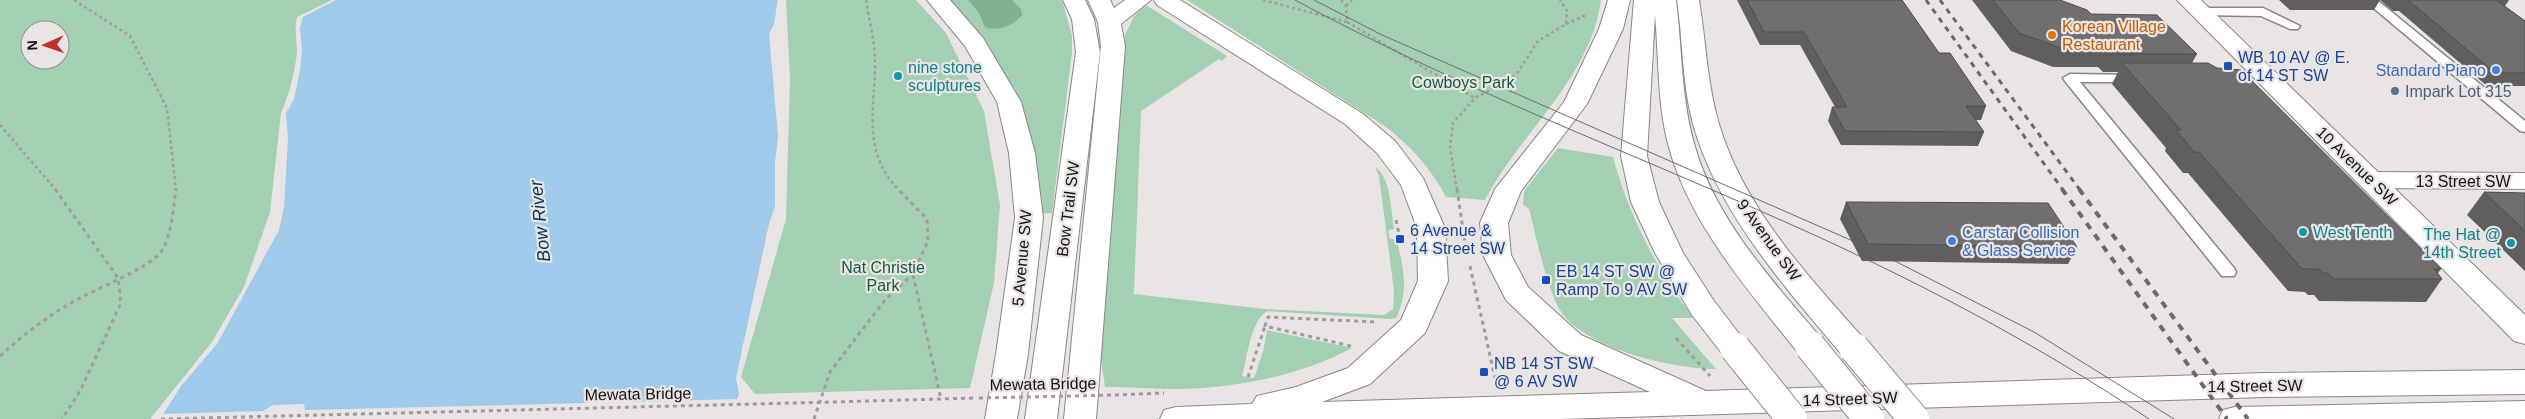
<svg xmlns="http://www.w3.org/2000/svg" width="2525" height="419" font-family="Arial,sans-serif">
	<style>
		.green { fill: #a3d0b3; fill-rule: evenodd }
		.forest { fill: #83af93 }
		.water { fill: #a0caea }
		.pier { fill: #e9e5e4 }
		.lines { fill: none; stroke-linecap: round; stroke-linejoin: round }
		.lane-casing { stroke: #8a8785; stroke-width: 3 }
		.street-casing { stroke: #8a8785; stroke-width: 2 }
		.secondary-casing { stroke: #8a8785; stroke-width: 2 }
		.path-far1 { stroke: #9f9c9b; stroke-width: 2.5; stroke-dasharray: 3 3; stroke-linecap: butt }
		.path { stroke: #9f9c9b; stroke-width: 3; stroke-dasharray: 4 4; stroke-linecap: butt }
		.lane { fill: #fff; fill-rule: evenodd }
		.street { fill: #fff; fill-rule: evenodd }
		.secondary { fill: #fff; fill-rule: evenodd }
		.tram { stroke: #6d6b6a; stroke-width: 1 }
		.rail-far1 { stroke: #6d6b6a; stroke-width: 3; stroke-dasharray: 5.5 5.5; stroke-linecap: butt }
		.rail { stroke: #6d6b6a; stroke-width: 4; stroke-dasharray: 7 7; stroke-linecap: butt }
		.secondary-bridge-casing { stroke: #8a8785; stroke-width: 32; stroke-linecap: butt }
		.path-bridge { stroke: #9f9c9b; stroke-width: 3; stroke-dasharray: 4 4; stroke-linecap: butt }
		.secondary-bridge { stroke: #fff; stroke-width: 30 }
		.wall { fill: #605f60 }
		.building { fill: #706e70; stroke: #4e4d4e }
		.food-dot { fill: #e8710a; stroke: #e9e5e4; stroke-width: 2 }
		.transit-dot { fill: #1a4fb4; stroke: #e9e5e4; stroke-width: 2 }
		.shop-dot { fill: #3f7fe0; stroke: #e9e5e4; stroke-width: 2 }
		.culture-dot { fill: #0f9aa8; stroke: #e9e5e4; stroke-width: 2 }
		.service-dot { fill: #5c6f8a; stroke: #e9e5e4; stroke-width: 2 }
		.labels { text-anchor: middle; dominant-baseline: central; stroke-width: 4.5; stroke-linejoin: round; paint-order: stroke }
		.food-label { font-size: 16px; fill: #c56008; stroke: #e9e5e4; text-anchor: start }
		.transit-label { font-size: 16px; fill: #164399; stroke: #e9e5e4; text-anchor: start }
		.culture-label { font-size: 16px; fill: #0d838f; stroke: #e9e5e4; text-anchor: start }
		.shop-label { font-size: 16px; fill: #366cbe; stroke: #e9e5e4; text-anchor: end }
		.park-label { font-size: 16px; fill: #125d38; stroke: #e9e5e4 }
		.service-label { font-size: 16px; fill: #4e5e75; stroke: #e9e5e4; text-anchor: start }
		.street-label { font-size: 16px; fill: #141312; stroke: #e9e5e4 }
		.water-label { font-size: 18px; font-style: italic; fill: #013756; stroke: #e9e5e4 }
	</style>
	<rect width="100%" height="100%" fill="#e9e5e4"/>
	<g class="green">
		<path d="M0,0h332l-35,17c-3,13 0,23 0,35 -2,20 -8,43 -16,61l-11,99 -26,75 -32,55 -62,77h-150zM30,30h30v30h-30z"/>
		<path d="M786,0h130l30,33 38,78 16,94 -6,78 -24,105 -215,6 -14,-17 45,-158 4,-140z"/>
		<path d="M950,0h111l2,3 9,33v17l-20,160 -15,1 -64,-186z"/>
		<path d="M1187,0h414c-10,78 -81,133 -116,200l-39,-3c-16,-30 -36,-52 -63,-72z"/>
		<path d="M1146,5l81,51 -5,5 -3,-2 -78,52 -7,183 131,15 119,6 9,-6 1,-18 -15,-115 -4,-9c16,10 16,44 19,62l-6,1 2,9h6c8,27 13,53 0,79l-6,1 -122,-8c-17,7 -21,48 -26,65l12,2 9,-26 4,-22 85,18c-53,28 -111,39 -170,41 -26,0 -52,-2 -77,-2l-4,-27 -5,-1 29,-324 9,-19z"/>
		<path d="M1558,148l55,9c16,59 43,111 80,161h-21l44,51c-43,0 -122,-19 -151,-52 -17,-19 -29,-82 -36,-108l-6,-5 1,-13z"/>
	</g>
	<path class="forest" d="M968,0h44l9,9 1,6c-8,10 -24,17 -37,12l-6,-14z"/>
	<path class="water" d="M336,0h442c-4,16 0,19 -9,34l9,102 -3,27v43l-6,18 -33,154 3,16 -9,25h-570l21,-33 36,-42 62,-114 5,-23 4,-68 -2,-26 8,-14 6,-29 2,-20 -2,-22 3,-11z"/>
	<path class="pier" d="M624,397l4,5 112,-3 -7,20h-576l3,-5 103,-3 10,-6 31,-1 1,6 282,-7 6,-5z"/>
	<g class="lines">
		<g class="lane-casing">
			<g id="lane">
				<path d="M2364,0h13l148,121v11l-5,-1z"/>
				<path d="M2200,8h63l37,18 -2,3h-8l-29,-13 -65,-1 -2,-3 2,-3z"/>
				<path d="M2070,74l71,1 2,3 -7,4h-56l154,186 2,4 -2,4h-12l-157,-195 -2,-3z"/>
			</g>
		</g>
		<g class="street-casing">
			<path id="street" d="M2371,172l154,1v16l-154,-1 -9,-2 -4,-6 4,-6z"/>
		</g>
		<g class="secondary-casing">
			<g id="secondary">
				<path d="M927,0h23l33,38 38,64 14,51 8,65 -15,136 -11,65h-32l11,-65 19,-136 -6,-65 -12,-51 -32,-56z"/>
				<path d="M1063,0h22l9,19 6,33 -43,367h-32l51,-367 -4,-33z"/>
				<path d="M1088,0h22l4,8 11,-8h26l-30,24 4,22 -29,373h-32l37,-373 -3,-24z"/>
				<path d="M1154,0h26l183,114 32,27 28,37 22,50 3,53 -23,52 -55,51 -48,18 328,-10 -91,-41 -53,-51 -23,-45 -3,-32 15,-34 69,-87 35,-73 9,-29h22l-7,29 -36,75 -66,87 -13,32 3,32 17,32 53,48 125,56 559,-18 260,-3v24l-260,3 -704,22h-401l4,-9 12,-3 76,-3 5,-8 39,-9 52,-19 53,-48 17,-39 -1,-53 -16,-43 -24,-32 -32,-29 -188,-119z"/>
				<path d="M1634,0h42c6,47 5,97 18,143 20,75 78,137 127,195l4,8 -4,8 -11,3 -11,-3c-50,-63 -110,-130 -131,-210 -11,-42 -9,-86 -13,-129l-8,141 12,46 24,51 31,48 36,47 -4,8 -11,3 -11,-3 -32,-41 -37,-62 -24,-51 -10,-46z"/>
				<path d="M1677,0h22c7,41 8,84 20,124 25,84 89,152 146,216l4,8 -4,8 -11,3 -11,-3c-58,-69 -125,-143 -150,-232 -11,-40 -10,-83 -16,-124z"/>
				<path d="M2177,0h24l324,315v29l-11,-3z"/>
				<path d="M2525,401v18h-306l4,-9 12,-3z"/>
			</g>
		</g>
		<g class="path-far1">
			<path d="M74,0l56,36 37,72 9,82"/>
			<path d="M866,0c3,19 8,39 9,58 1,50 -15,92 24,132"/>
			<path d="M1263,0l84,22"/>
			<path d="M1341,0l5,6 1,16 128,76"/>
			<path d="M1346,6l6,-6"/>
			<path d="M1566,24l22,-10"/>
			<path d="M0,125l56,65"/>
			<path d="M1457,190l-7,-43 3,-24 22,-25 35,-18 8,-8 20,-31 28,-17 1,-13 -7,-11"/>
		</g>
		<g class="path">
			<path d="M55,189l63,89 3,25 -41,88 -18,28"/>
			<path d="M1457,189l8,54"/>
			<path d="M1396,220l5,23"/>
			<path d="M1470,266l25,112"/>
			<path d="M913,275l28,124"/>
			<path d="M1676,338l34,38"/>
			<path d="M1351,346l-86,-20 3,-9 108,5"/>
			<path d="M0,356c22,-20 45,-38 71,-53 19,-12 79,-35 90,-51 11,-17 12,-43 15,-63"/>
			<path d="M1248,377l17,-51"/>
			<path d="M1115,395l49,-2"/>
			<path d="M833,402l142,-4"/>
			<path d="M814,419l16,-47 55,-72 28,-26 15,-33 -1,-22 -29,-30"/>
		</g>
		<use href="#lane" class="lane"/>
		<use href="#street" class="street"/>
		<use href="#secondary" class="secondary"/>
		<g class="tram">
			<path d="M1295,0c157,85 325,148 488,221 127,56 251,121 366,198"/>
			<path d="M1314,0l68,35 480,210"/>
			<path d="M1887,257l147,75 140,87"/>
		</g>
		<g class="rail-far1">
			<path d="M1926,0l137,190"/>
			<path d="M1940,0l140,190"/>
		</g>
		<g class="rail">
			<path d="M2062,189l165,230"/>
			<path d="M2079,189l169,230"/>
		</g>
		<g class="secondary-bridge-casing">
			<g id="secondary-bridge">
				<path d="M1810,346l59,73"/>
				<path d="M1735,348l57,71"/>
				<path d="M1854,348l60,71"/>
			</g>
		</g>
		<g class="path-bridge">
			<path d="M979,398l136,-3"/>
			<path d="M161,419l672,-17"/>
		</g>
		<use href="#secondary-bridge" class="secondary-bridge"/>
	</g>
	<g class="wall">
		<path d="M1737,0h165l37,53 47,53 -5,14h-5l8,12 -6,14 -137,-1 -13,-24 4,-14h3l-35,-62h-40z"/>
		<path d="M1972,0h88l31,14 106,40 -5,9 249,206 -3,4 4,6 -16,23 -107,-1 -5,-6h-6l-3,-3 -17,-1 -100,-118h-5l-18,-22 1,-3 -54,-64 6,-12h-15l-5,-5h-45l-42,-16z"/>
		<path d="M2279,0h230l-4,6 20,15v65h-38l-88,-75h-6l-13,-11 -6,10h-84z"/>
		<path d="M2484,192l41,1v78l-58,-56z"/>
		<path d="M1846,202l231,45 -9,17 -206,-3 -22,-42z"/>
	</g>
	<g class="building">
		<path d="M1747,0h155l37,53h11l36,53h-20l18,26 -139,-1 -13,-24h15l-43,-75h-40z"/>
		<path d="M1993,0h67l27,10 4,4 66,1 40,39h-86l-5,-5 -45,-1 -42,-15z"/>
		<path d="M2408,0h88l29,21v52h-30z"/>
		<path d="M2122,63h86l9,5 24,2 200,199h-7l8,10h-108l-6,-6h-6l-3,-4h-17l-103,-117h-5l-18,-22h5z"/>
		<path d="M2484,192l41,1v38z"/>
		<path d="M1846,202l202,1 29,44 -209,-3z"/>
	</g>
	<circle class="food-dot" cx="2052" cy="35" r="5"/>
	<g class="transit-dot">
		<rect x="2223" y="61" width="10" height="10" rx="2.5"/>
		<rect x="1395" y="234" width="10" height="10" rx="2.5"/>
		<rect x="1541" y="275" width="10" height="10" rx="2.5"/>
		<rect x="1479" y="367" width="10" height="10" rx="2.5"/>
	</g>
	<g class="shop-dot">
		<circle cx="2496" cy="70" r="5"/>
		<circle cx="1952" cy="241" r="5"/>
	</g>
	<g class="culture-dot">
		<circle cx="898" cy="76" r="5"/>
		<circle cx="2303" cy="232" r="5"/>
		<circle cx="2511" cy="243" r="5"/>
	</g>
	<circle class="service-dot" cx="2395" cy="91" r="5"/>
	<g class="labels">
		<g class="food-label">
			<text x="2062" y="26">Korean Village<tspan x="2062" dy="18">Restaurant</tspan></text>
		</g>
		<g class="transit-label">
			<text x="2238" y="57">WB 10 AV @ E.<tspan x="2238" dy="18">of 14 ST SW</tspan></text>
			<text x="1410" y="230">6 Avenue &amp;<tspan x="1410" dy="18">14 Street SW</tspan></text>
			<text x="1556" y="271">EB 14 ST SW @<tspan x="1556" dy="18">Ramp To 9 AV SW</tspan></text>
			<text x="1494" y="363">NB 14 ST SW<tspan x="1494" dy="18">@ 6 AV SW</tspan></text>
		</g>
		<g class="culture-label">
			<text x="908" y="67">nine stone<tspan x="908" dy="18">sculptures</tspan></text>
			<text x="2313" y="232">West Tenth</text>
			<text x="2501" y="234" text-anchor="end">The Hat @<tspan x="2501" dy="18">14th Street</tspan></text>
		</g>
		<g class="shop-label">
			<text x="2486" y="70">Standard Piano</text>
			<text x="1962" y="232" text-anchor="start">Carstar Collision<tspan x="1962" dy="18">&amp; Glass Service</tspan></text>
		</g>
		<g class="park-label">
			<text x="1463" y="82">Cowboys Park</text>
			<text x="883" y="267">Nat Christie<tspan x="883" dy="18">Park</tspan></text>
		</g>
		<g class="service-label">
			<text x="2405" y="91">Impark Lot 315</text>
		</g>
		<g class="street-label">
			<text transform="translate(2357 166) rotate(44)">10 Avenue SW</text>
			<text x="2463" y="181">13 Street SW</text>
			<text transform="translate(1068 209) rotate(-83)">Bow Trail SW</text>
			<text transform="translate(1769 240) rotate(54)">9 Avenue SW</text>
			<text transform="translate(1022 258) rotate(-85)">5 Avenue SW</text>
			<text transform="translate(1043 384) rotate(-1)">Mewata Bridge</text>
			<text transform="translate(2255 386) rotate(-1)">14 Street SW</text>
			<text transform="translate(638 394) rotate(-1)">Mewata Bridge</text>
			<text transform="translate(1850 399) rotate(-2)">14 Street SW</text>
		</g>
		<g class="water-label">
			<text transform="translate(540 221) rotate(-96)">Bow River</text>
		</g>
	</g>
	<g transform="translate(45 45) rotate(268)"><circle r="24" fill="#e9e5e4" stroke="#949190"/>
	<path d="M0-4L9 19L0 12L-9 19Z" fill="#be2f2f"/>
	<text y="-8" font-size="14" font-weight="bold" text-anchor="middle" fill="#141312">N</text>
	</g>
</svg>
